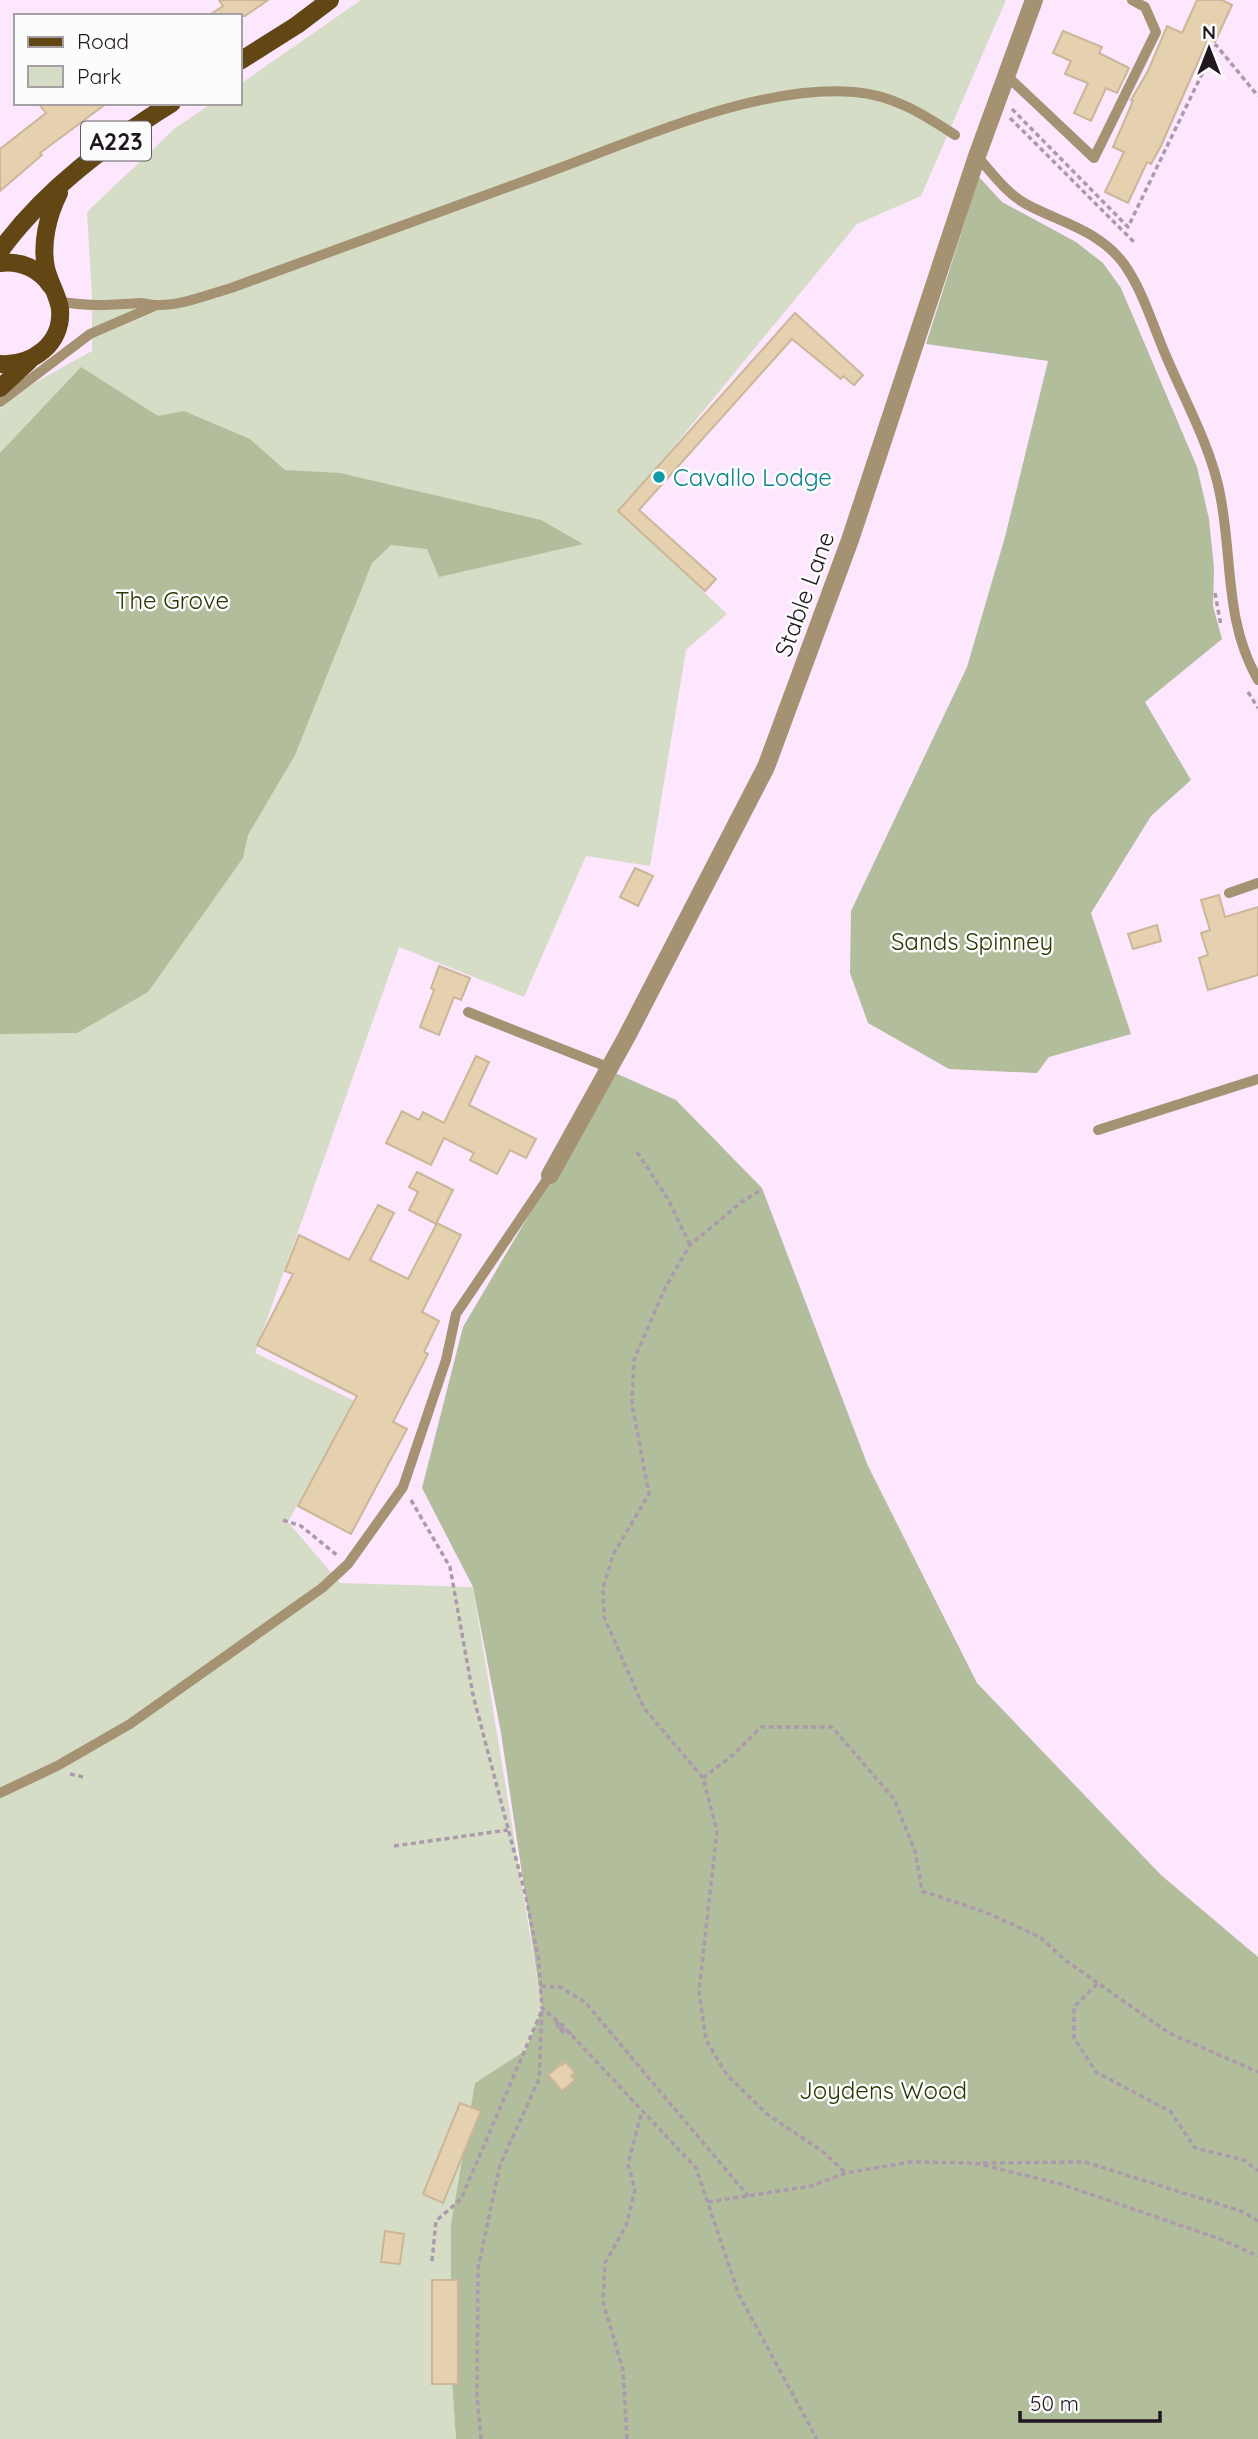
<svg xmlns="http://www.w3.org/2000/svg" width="1258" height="2439" font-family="Quicksand,sans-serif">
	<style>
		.green { fill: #d5ddc6 }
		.forest { fill: #b1bd9b }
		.building { fill: #e5d0b0; stroke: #cbb697; stroke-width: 2 }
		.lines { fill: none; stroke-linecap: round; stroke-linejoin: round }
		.path { stroke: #ac9aac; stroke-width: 3.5; stroke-dasharray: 5 3.5; stroke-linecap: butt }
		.service { stroke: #a59273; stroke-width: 10 }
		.minor { stroke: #a59273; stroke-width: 18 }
		.primary { stroke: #624715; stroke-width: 18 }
		.culture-dot { fill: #0f9aa8; stroke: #fcfcfc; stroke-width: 2.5 }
		.labels { text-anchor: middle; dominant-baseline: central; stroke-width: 5; stroke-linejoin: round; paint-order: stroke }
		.shield { fill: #fcfcfc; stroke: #635c63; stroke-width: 2 }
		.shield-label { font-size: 23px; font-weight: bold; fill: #211721 }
		.culture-label { font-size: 24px; fill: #0d838f; stroke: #fcfcfc; text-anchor: start }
		.street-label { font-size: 24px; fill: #211721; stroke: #fcfcfc }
		.park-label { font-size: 24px; fill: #2a3700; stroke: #fcfcfc }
	</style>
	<rect width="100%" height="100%" fill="#fde7fe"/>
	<path class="green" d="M361,0h645l-85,196 -64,28 -237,288 107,102 -41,36 -36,216 -64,-10 -62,141 -125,-50 -144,406 100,48 -67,121 52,61 133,4 69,421 -16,42 -51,33 -24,284 5,72h-456v-2030l18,-17 74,-41v-55l-5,-84 87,-83 38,-26h28v-19z"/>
	<g class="forest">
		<path d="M979,177l23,25 74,40 27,21 18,25 76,179 12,52 5,49 -1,38 9,33 -77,63 46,78 -40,36 -60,97 40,121 -82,23 -12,16 -88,-4 -81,-46 -18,-50 1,-62 116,-244 38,-130 43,-176 -122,-17z"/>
		<path d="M81,367l77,49 26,-5 66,28 35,31 55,3 201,47 42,24 -144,33 -12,-28 -36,-4 -19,18 -77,192 -47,80 -5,23 -95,134 -71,41 -77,1v-581z"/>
		<path d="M613,1072l63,28 86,88 106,278 109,217 184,192 97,82v482h-802l-5,-72v-142l24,-142 51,-33 16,-42 -41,-275 -28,-146 -51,-99 41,-161z"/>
	</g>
	<g class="building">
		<path d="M219,0h49l-23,16h-37l15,-10z"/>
		<path d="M1197,0h25l10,5 -17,37 -7,-3 -47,107 -10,18 -4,-2 -19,41 -23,-11 19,-40 -11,-5 20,-46 -2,-1 17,-29 19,-45 15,7z"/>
		<path d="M1063,31l39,16 -3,6 30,15 -12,25 -11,-5 -15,33 -17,-8 14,-30 -23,-9 6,-13 -18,-8z"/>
		<path d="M38,103h69l-67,50 2,2 -42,36v-42l46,-36z"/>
		<path d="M795,313l68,62 -9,10 -11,-9 -2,3 -49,-40 -153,171 77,69 -11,12 -87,-80z"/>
		<path d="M635,868l18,8 -15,30 -18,-9z"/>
		<path d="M1219,895l6,22 33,-10v68l-50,15 -9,-32 9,-3 -7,-22 9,-3 -9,-30z"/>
		<path d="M1157,925l4,16 -28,8 -5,-15z"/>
		<path d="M439,966l31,12 -9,22 -7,-3 -15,38 -19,-8 14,-37 -3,-2z"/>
		<path d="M476,1056l13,6 -20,43 67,34 -10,19 -16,-8 -13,24 -27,-14 4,-7 -30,-15 -13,27 -45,-22 16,-32 17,9 4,-8 21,11z"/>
		<path d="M417,1172l36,18 -17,34 -27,-14 9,-18 -9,-5z"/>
		<path d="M378,1205l16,8 -24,47 38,19 29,-56 24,12 -39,77 17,9 -15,31 4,2 -35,68 14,7 -56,105 -53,-28 59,-110 -100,-51 36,-71 -8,-3 14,-36 50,25z"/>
		<path d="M566,2062l9,11 -4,3 4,4 -13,11 -14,-16 13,-11 1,1z"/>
		<path d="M460,2103l21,8 -38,92 -20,-9z"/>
		<path d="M385,2231l19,3 -4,30 -19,-2z"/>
		<rect x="432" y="2280" width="26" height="104"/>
	</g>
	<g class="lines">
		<g class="path">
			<path d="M1012,109l116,118 88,-182 42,51"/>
			<path d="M1010,118l125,125"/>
			<path d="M1215,593l6,33"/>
			<path d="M1248,692l10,16"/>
			<path d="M637,1152l31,47 22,46"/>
			<path d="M759,1191l-16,10 -53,44 -25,43 -31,72 -2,44 17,90 -36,61 -10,33 1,29 40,91 59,70 14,53 -18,160 7,49 21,35 40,39 55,37 24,22"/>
			<path d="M411,1500l39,67 23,128 53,202 13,65 3,46 21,18 133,142 43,127 78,144"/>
			<path d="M283,1520l18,6 37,30"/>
			<path d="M70,1774l13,3"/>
			<path d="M703,1778l31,-24 27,-27h71l62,72 21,52 7,40 63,21 55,25 25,23 104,73 89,39"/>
			<path d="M394,1846l114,-16"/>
			<path d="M1097,1984l-23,23v31l22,34 75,40 24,36 49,12 14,11"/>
			<path d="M541,1986l19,1 25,15 163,194"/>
			<path d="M556,2020l4,8 10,5 -11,-3z"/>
			<path d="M983,2163l102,-1 156,49 17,10"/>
			<path d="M708,2202l103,-16 35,-13 64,-11 65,1 86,21 159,55 38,17"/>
			<path d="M432,2261l4,-40 25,-22 81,-189"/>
			<path d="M481,2439l-4,-44 1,-127 22,-103 39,-86 3,-71"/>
			<path d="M627,2439l-4,-69 -20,-68 2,-39 21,-37 9,-36 -7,-26 14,-53"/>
		</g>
		<g class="service">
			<path d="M1006,75l88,83 62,-126 -11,-25 -13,-7"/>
			<path d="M977,156c15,17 29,37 49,48 35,19 73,26 98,60 19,27 29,62 42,92 19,45 45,91 54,138 13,65 4,126 38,186"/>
			<path d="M58,301c28,6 53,4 82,2 5,0 10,2 16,2 25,1 51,-10 75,-17 106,-38 212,-77 318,-116 90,-33 210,-88 305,-80 39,3 69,22 101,43"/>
			<path d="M0,402l90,-68 67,-29"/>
			<path d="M1229,893l29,-10"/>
			<path d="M468,1012l142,56"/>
			<path d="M1098,1130l160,-51"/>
			<path d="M0,1793l57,-27 73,-42 192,-136 26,-24 55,-77 43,-127 10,-46 94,-139"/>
		</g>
		<path class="minor" d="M550,1175l77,-139 139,-269 84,-227 127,-384 57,-156"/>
		<g class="primary">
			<path d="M240,61l57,-36 33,-25"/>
			<path d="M0,251c44,-61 109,-109 172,-148"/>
			<path d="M0,263c20,-3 40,6 51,23"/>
			<path d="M0,364c32,2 63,-20 60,-55 -2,-14 -11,-27 -14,-41 -5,-25 2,-53 13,-75"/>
			<path d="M0,388l29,-27"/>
		</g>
	</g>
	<circle class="culture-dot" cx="659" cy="477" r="7"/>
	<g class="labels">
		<rect class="shield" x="81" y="121.5" width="70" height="39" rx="5"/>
		<g class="shield-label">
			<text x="116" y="141">A223</text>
		</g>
		<g class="culture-label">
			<text x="673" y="477">Cavallo Lodge</text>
		</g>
		<g class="street-label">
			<text transform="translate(804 594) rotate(-70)">Stable Lane</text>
		</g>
		<g class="park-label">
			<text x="172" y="600">The Grove</text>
			<text x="972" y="941">Sands Spinney</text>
			<text x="883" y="2090">Joydens Wood</text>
		</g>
	</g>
	<rect x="14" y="14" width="228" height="91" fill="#fcfcfc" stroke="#a4a0a4" stroke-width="2"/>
	<rect x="28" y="37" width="35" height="10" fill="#624715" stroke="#a4a0a4" stroke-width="2"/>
	<text x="77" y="49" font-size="21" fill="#211721">Road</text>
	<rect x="28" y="66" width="35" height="21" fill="#d5ddc6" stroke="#a4a0a4" stroke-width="2"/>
	<text x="77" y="84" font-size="21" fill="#211721">Park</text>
	<g transform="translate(1209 49)" stroke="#fcfcfc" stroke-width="5" paint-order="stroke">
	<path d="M0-5L12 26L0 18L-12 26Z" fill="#211721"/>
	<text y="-10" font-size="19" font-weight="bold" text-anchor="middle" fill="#211721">N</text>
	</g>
	<path d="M1020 2411v10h140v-10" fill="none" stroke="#211721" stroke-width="3.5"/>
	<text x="1030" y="2411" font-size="21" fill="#211721" stroke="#fcfcfc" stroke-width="5" paint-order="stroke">50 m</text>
</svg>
